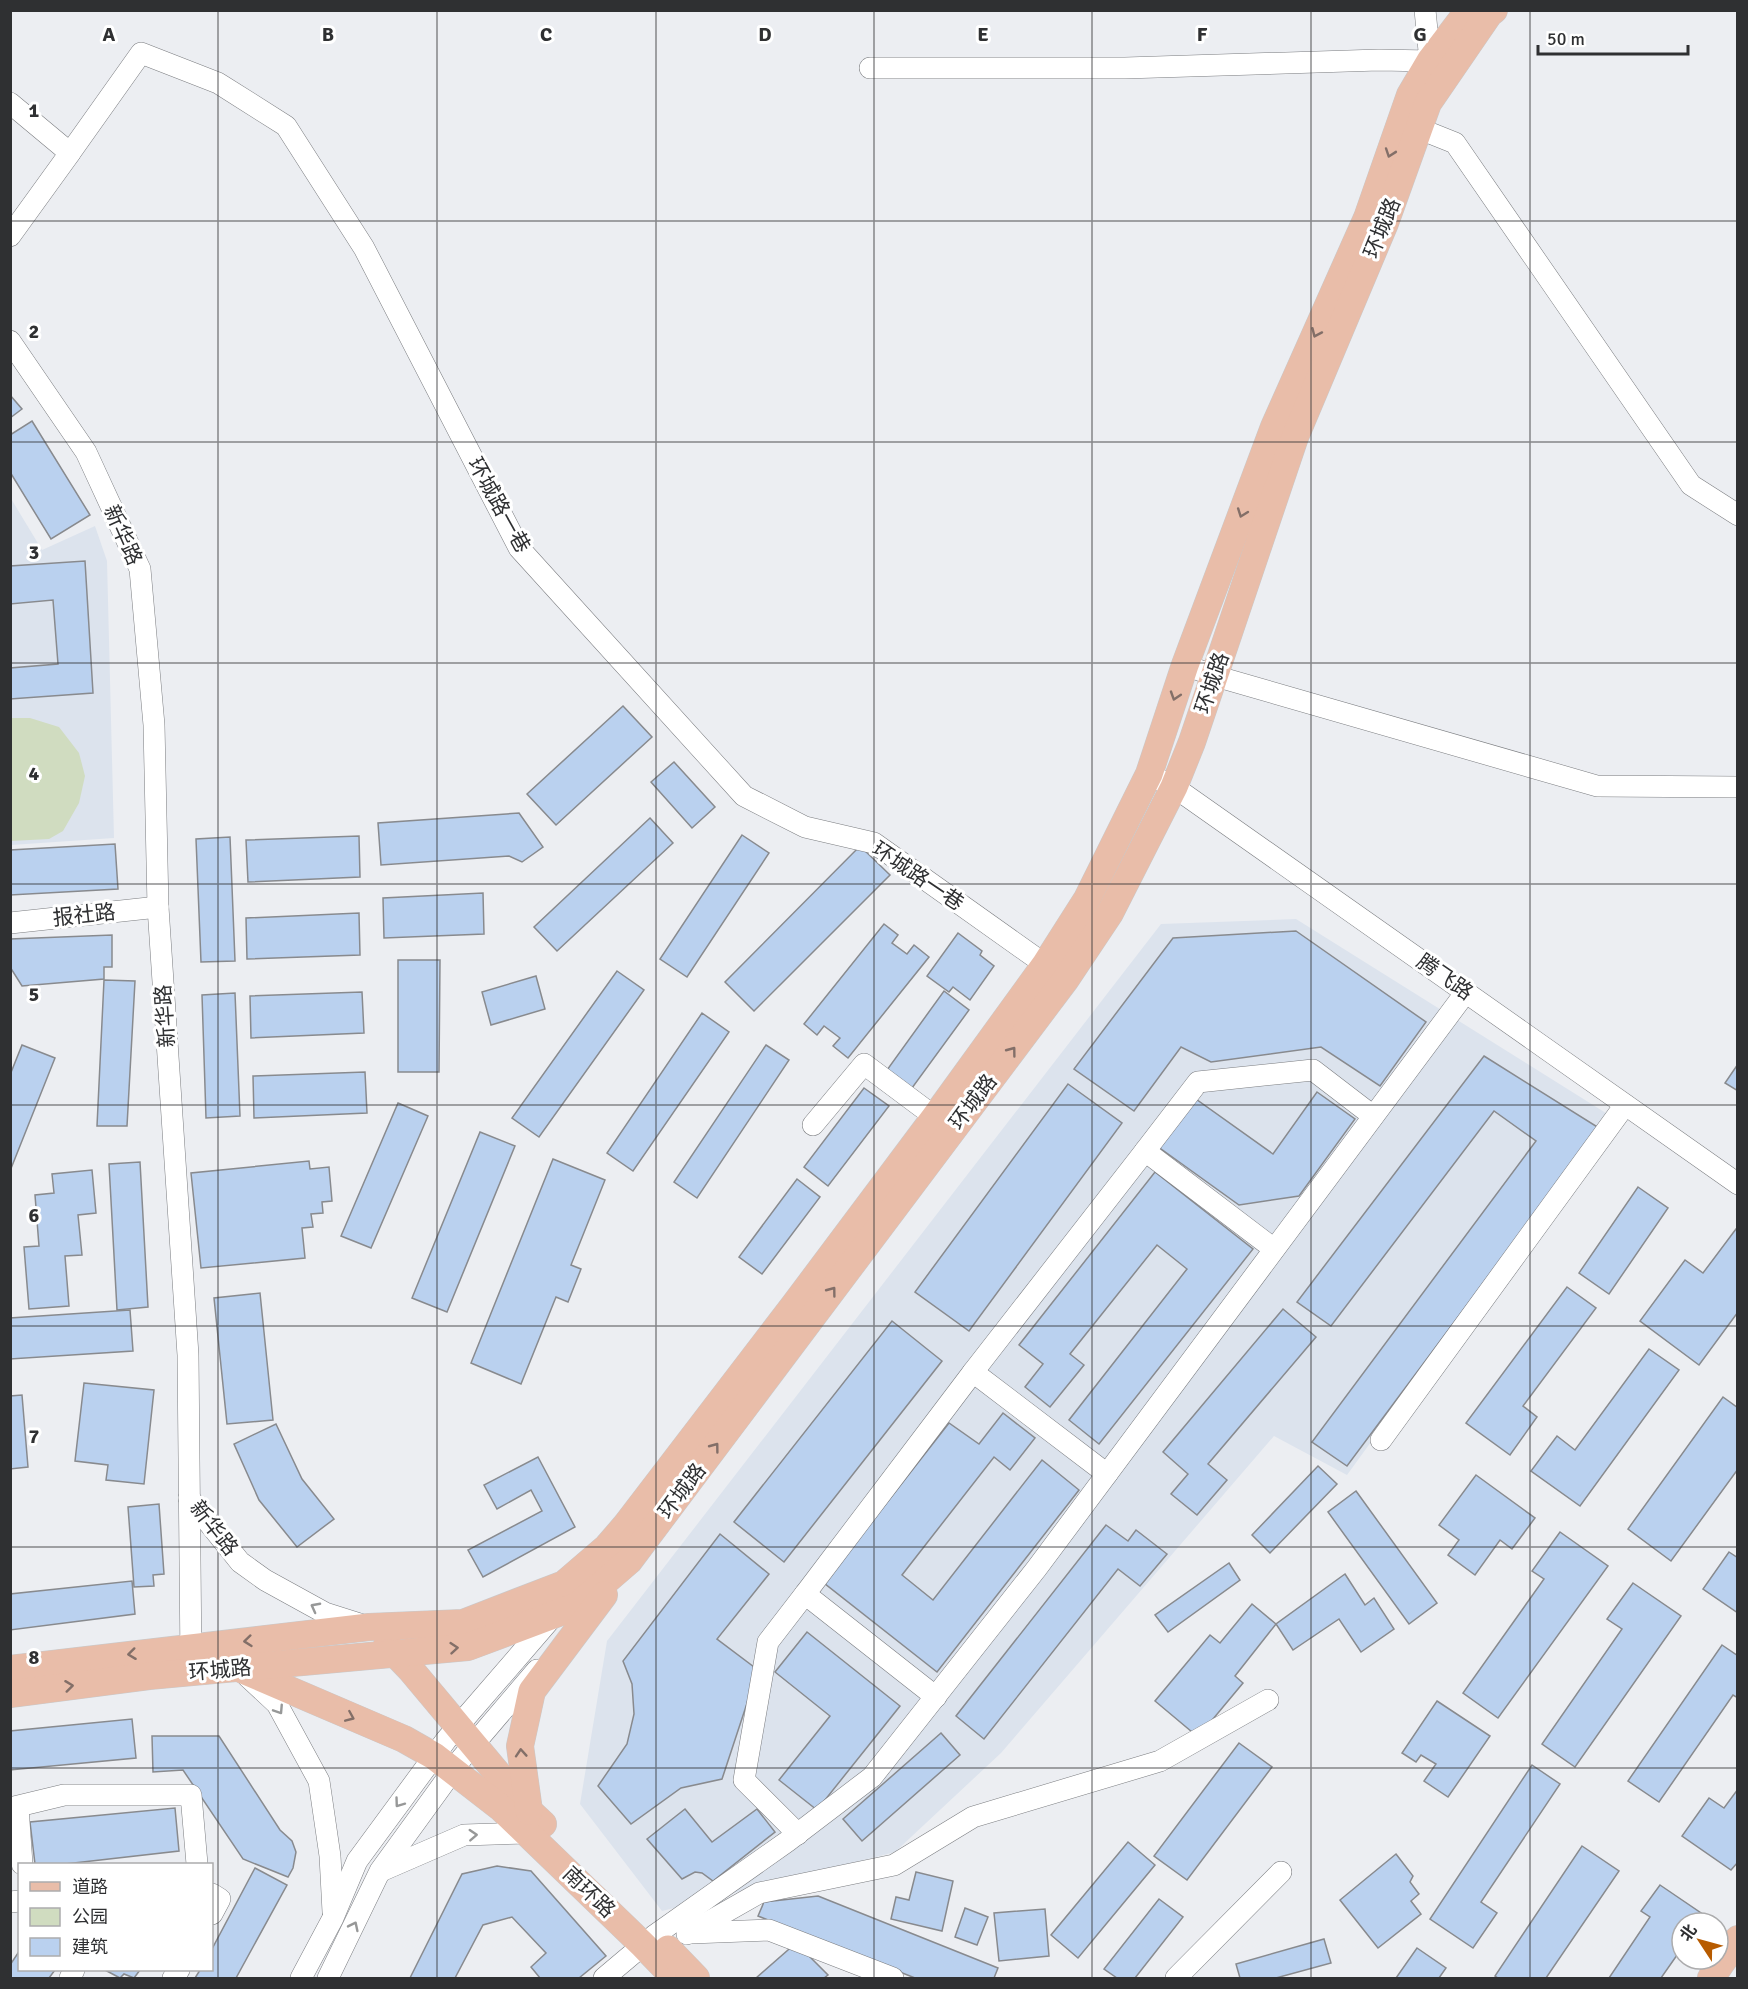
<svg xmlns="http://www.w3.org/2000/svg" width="1748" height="1989" font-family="Signika,'Noto Sans SC',sans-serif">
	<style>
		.built { fill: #dce3ed }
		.green { fill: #d0dcc0 }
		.building { fill: #bad1ef; stroke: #888a8e; stroke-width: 1.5 }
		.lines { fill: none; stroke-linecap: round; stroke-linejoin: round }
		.minor-casing { stroke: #7b7d80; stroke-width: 22 }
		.major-casing { stroke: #c9c9ca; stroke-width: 28 }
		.minor { stroke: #fff; stroke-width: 21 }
		.major { stroke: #e9bda9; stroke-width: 27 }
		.oneway { stroke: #836f68 }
		.oneway2 { stroke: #979898 }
		.grid { fill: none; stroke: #2f3032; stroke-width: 1.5; stroke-opacity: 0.55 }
		.labels { text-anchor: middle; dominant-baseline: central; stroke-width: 6; stroke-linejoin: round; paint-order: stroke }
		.street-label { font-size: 21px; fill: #2f3032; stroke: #fff }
		.grid-label { font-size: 20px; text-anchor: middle; font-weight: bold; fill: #2f3032; stroke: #fff; stroke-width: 6; stroke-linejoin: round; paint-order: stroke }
	</style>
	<rect width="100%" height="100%" fill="#eceef2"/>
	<g class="built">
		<path d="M10,497l32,53 53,-24 12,35 7,277 -103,7z"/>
		<path d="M1296,919l313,196 -262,360 -73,-39 -273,317 -106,99 -233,59 -82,-107 27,-163 554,-717z"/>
	</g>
	<path class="green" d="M11,718h19l29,9 20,26 6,23 -6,27 -16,28 -14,8 -38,2z"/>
	<g class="building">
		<path d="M10,395l12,14 -12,9z"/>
		<path d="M32,421l58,94 -39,24 -41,-67v-37z"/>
		<path d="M85,561l8,132 -83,6v-31l48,-4 -5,-64 -43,4v-38z"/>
		<path d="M623,706l29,31 -96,88 -29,-31z"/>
		<path d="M674,762l41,45 -23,21 -41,-46z"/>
		<path d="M519,813l24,34 -21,15 -13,-6 -128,9 -3,-42z"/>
		<path d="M650,818l23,25 -116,108 -23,-24z"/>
		<path d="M742,835l27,18 -82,124 -27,-18z"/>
		<path d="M359,836l1,41 -112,5 -2,-42z"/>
		<path d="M230,837l5,124 -34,1 -5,-123z"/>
		<path d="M115,844l3,45 -108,6v-45z"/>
		<path d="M860,846l30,29 -136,136 -29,-29z"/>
		<path d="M483,893l1,41 -100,4 -1,-40z"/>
		<path d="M359,913l1,42 -113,4 -1,-41z"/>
		<path d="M884,924l14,11 -6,8 15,11 7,-9 15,12 -81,101 -15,-12 7,-8 -16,-12 -7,9 -13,-11z"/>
		<path d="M1296,931l130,91 -46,64 -59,-39 -110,15 -30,-15 -47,64 -60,-42 99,-131z"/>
		<path d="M958,933l24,18 -2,4 14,11 -24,34 -17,-13 -4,5 -22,-16z"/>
		<path d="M112,935v32h-8v12l-82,7 -12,-19v-28z"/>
		<path d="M398,960h42l-1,112h-41z"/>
		<path d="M617,971l27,19 -105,147 -27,-19z"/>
		<path d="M536,976l9,33 -54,16 -9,-33z"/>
		<path d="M104,980l31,1 -8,145h-30z"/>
		<path d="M944,991l25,19 -57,78 -25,-18z"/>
		<path d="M362,992l2,41 -113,5 -1,-42z"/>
		<path d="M235,993l5,123 -34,2 -4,-123z"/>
		<path d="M702,1013l27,19 -96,139 -26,-18z"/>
		<path d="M22,1045l33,13 -45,113v-96z"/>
		<path d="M766,1045l23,15 -92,138 -23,-16z"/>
		<path d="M1484,1056l115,72 -252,338 -35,-24 224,-301 -42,-30 -163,215 -34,-24z"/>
		<path d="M1738,1064v27l-13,-8z"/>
		<path d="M365,1072l2,41 -113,5 -1,-42z"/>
		<path d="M1068,1084l54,39 -153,208 -54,-39z"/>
		<path d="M864,1088l25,18 -61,80 -24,-19z"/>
		<path d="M1317,1092l38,27 -56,77 -60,9 -82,-59 36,-49 80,57z"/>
		<path d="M398,1103l30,13 -57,132 -30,-12z"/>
		<path d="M480,1132l35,14 -68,166 -35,-14z"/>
		<path d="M553,1159l52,21 -34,85 10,4 -13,33 -12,-5 -35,87 -50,-21z"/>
		<path d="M309,1161l1,8 19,-2 3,34 -10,1 1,11 -12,1 2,13 -11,1 3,30 -104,10 -10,-95z"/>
		<path d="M140,1162l8,145 -31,3 -8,-146z"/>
		<path d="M92,1170l4,43 -18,2 4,40 -17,1 4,50 -40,3 -5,-62 15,-1 -4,-51 19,-2 -2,-19z"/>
		<path d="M1155,1172l98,77 -154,195 -30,-24 118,-151 -30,-24 -87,109 14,11 -34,42 -25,-20 18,-23 -24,-19z"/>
		<path d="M797,1179l23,18 -58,77 -23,-17z"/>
		<path d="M1638,1187l30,21 -59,86 -30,-21z"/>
		<path d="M1736,1229l2,1v82l-39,53 -59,-44 45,-61 18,13z"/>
		<path d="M1567,1287l29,21 -73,98 14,11 -27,38 -44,-32z"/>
		<path d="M260,1293l13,127 -46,4 -13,-126z"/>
		<path d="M1283,1309l33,28 -108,127 19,16 -30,35 -26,-21 17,-20 -25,-22z"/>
		<path d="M130,1310l3,41 -123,8v-41z"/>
		<path d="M892,1321l50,40 -158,201 -50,-40z"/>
		<path d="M1649,1349l30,21 -99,136 -49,-35 26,-35 18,14z"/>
		<path d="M84,1383l70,7 -10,94 -38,-4 2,-15 -33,-4z"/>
		<path d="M22,1395l6,72 -18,2v-73z"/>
		<path d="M1723,1397l15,11v61l-67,92 -43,-32z"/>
		<path d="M1003,1413l32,25 -25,32 -16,-13 -92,118 31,25 109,-140 37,30 -142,182 -113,-89 125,-160 30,21z"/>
		<path d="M276,1424l26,55 32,40 -37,28 -38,-47 -25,-56z"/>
		<path d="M538,1457l37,70 -92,50 -15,-27 74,-39 -11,-21 -34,19 -13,-24z"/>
		<path d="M1318,1466l19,18 -67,69 -18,-18z"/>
		<path d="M1476,1475l59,43 -23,31 -12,-9 -25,35 -27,-20 11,-15 -20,-15z"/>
		<path d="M1356,1491l81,112 -28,21 -81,-112z"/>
		<path d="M159,1504l5,70 -11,1 1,11 -20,1 -6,-80z"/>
		<path d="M1106,1525l22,16 8,-11 31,24 -27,32 -22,-17 -134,170 -28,-23z"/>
		<path d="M1560,1532l48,34 -110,152 -35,-25 81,-114 -12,-8z"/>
		<path d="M720,1534l49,40 -52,65 41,31 -36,109 -41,9 -50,36 -33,-38 29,-42 7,-30 -2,-30 -9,-23z"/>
		<path d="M1729,1552l9,6v55l-35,-24z"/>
		<path d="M1229,1563l11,17 -72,52 -13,-17z"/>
		<path d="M1345,1574l20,31 9,-7 20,31 -33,23 -22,-33 -46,31 -17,-26z"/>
		<path d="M132,1581l3,33 -125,16v-36z"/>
		<path d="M1633,1583l48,33 -106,151 -33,-23 80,-115 -15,-10z"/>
		<path d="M1252,1604l24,20 -41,52 8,7 -45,54 -43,-36 55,-66 10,8z"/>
		<path d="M807,1632l93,74 -83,104 -38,-30 51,-64 -55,-44z"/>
		<path d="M1722,1645l16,11v42l-5,-3 -74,107 -31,-21z"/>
		<path d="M1437,1701l53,35 -42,61 -24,-16 12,-17 -15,-9 -5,7 -14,-9z"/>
		<path d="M132,1719l4,39 -126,12v-39z"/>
		<path d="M941,1733l19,22 -98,86 -19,-22z"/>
		<path d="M152,1736h67l61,94 12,11 4,11 -3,16 -5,9 -45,-18 -60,-89 -30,2z"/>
		<path d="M1239,1743l33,24 -85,113 -33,-24z"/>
		<path d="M1532,1765l28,19 -79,118 16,11 -24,35 -43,-29z"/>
		<path d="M1738,1789v73l-7,8 -49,-34 27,-38 15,10z"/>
		<path d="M175,1808l4,43 -114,13h-30l-5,-42z"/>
		<path d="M685,1809l27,33 45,-33 18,23 -62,49 -11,-8 -7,-1 -13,7 -35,-40z"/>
		<path d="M1128,1842l27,23 -77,93 -27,-23z"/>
		<path d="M1582,1846l37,25 -73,107h-48l-3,-2z"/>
		<path d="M1396,1854l17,22 -3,6 9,12 -8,7 10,13 -43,34 -38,-48z"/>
		<path d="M497,1866l34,5 75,85 -27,22h-39l-9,-11 15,-14 -34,-36 -29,8 -28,53h-45l52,-104z"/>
		<path d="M255,1868l32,17 -51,93h-41l5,-8h12v-21z"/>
		<path d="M916,1872l37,9 -11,50 -51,-12 5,-22 13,3z"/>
		<path d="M1660,1885l44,30 -5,8h-17v25l-21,30h-52l41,-61 -9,-6z"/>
		<path d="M818,1896l180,72 -4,10h-79l-157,-62 6,-14z"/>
		<path d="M1159,1899l24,18 -48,61h-18l-13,-9z"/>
		<path d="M965,1908l23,9 -11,28 -22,-8z"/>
		<path d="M1045,1909l4,47 -50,5 -5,-48z"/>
		<path d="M1324,1939l7,24 -55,15h-36l-4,-14z"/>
		<path d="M796,1943l32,32 -4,3h-68z"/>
		<path d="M1417,1948l29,20 -7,10h-43z"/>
		<path d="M20,1950v20h35l-6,8h-39v-13z"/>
		<path d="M105,1970h35l-6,8 -10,-4 -4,4z"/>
	</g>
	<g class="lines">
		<g class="minor-casing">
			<g id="minor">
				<path d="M870,68h255l254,-8 51,1 -5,-51"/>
				<path d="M10,103l60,50 -60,83"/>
				<path d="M1405,123l50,20 236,342 47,30"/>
				<path d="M70,153l71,-100 77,30 68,43 78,122 155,300 225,248 61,31 69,16 183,130"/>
				<path d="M10,341l76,111 54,117 14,156 4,182 30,448 3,308"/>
				<path d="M1185,665l30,11 382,110 141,1"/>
				<path d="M1160,780l14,7 564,397"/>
				<path d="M10,923l148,-16"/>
				<path d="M813,1125l51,-61 71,53"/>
				<path d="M1145,1151l53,-69 115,-12 60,46"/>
				<path d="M973,1372l172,-221 129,98"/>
				<path d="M1381,1440l244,-335"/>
				<path d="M189,1498l51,64 25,18 60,33 41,13"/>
				<path d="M805,1594l168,-222 134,102"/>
				<path d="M248,1677l29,27 42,77 11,75 3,56"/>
				<path d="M18,1807l4,57"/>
				<path d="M10,1808l54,-13h127l6,69"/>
				<path d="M798,1834l-54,-54 24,-138 37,-48 131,103"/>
				<path d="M381,1871l83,-36 63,-2"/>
				<path d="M212,1894l8,5 -8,15"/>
				<path d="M10,1902l10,-1"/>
				<path d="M691,1933l78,-3 124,48"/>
				<path d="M687,1934l72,-41 135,-28 79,-48 187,-56 108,-61"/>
				<path d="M70,1978l4,-8"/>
				<path d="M173,1978l6,-8"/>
				<path d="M301,1978l32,-60 24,-57 89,-121 109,-126"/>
				<path d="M328,1978l52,-107 82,-113 75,-88"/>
				<path d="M604,1978l51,-43 133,-94 84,-64 165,-209 429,-576"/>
				<path d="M1176,1978l105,-106"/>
			</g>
		</g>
		<g class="major-casing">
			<g id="major">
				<path d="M387,1645l24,25 118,141 14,13"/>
				<path d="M10,1669l359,-42 94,-4 101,-39 43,-37 19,-22 169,-221 140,-187 110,-152 42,-66 62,-125 36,-109 89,-238 93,-209 43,-123 20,-34 39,-51"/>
				<path d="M243,1670l161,69 30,17 67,52 142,137 32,33"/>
				<path d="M10,1694l139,-18 319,-29 109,-41 52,-45 437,-582 44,-66 64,-126 18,-45 103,-305 90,-214 43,-120 61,-89 5,-4"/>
				<path d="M529,1811l-9,-65 12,-55 72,-96"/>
				<path d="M668,1949l28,29"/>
				<path d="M1711,1978l27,-39"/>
			</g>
		</g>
		<use href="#minor" class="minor"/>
		<use href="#major" class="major"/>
	</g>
	<defs><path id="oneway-chevron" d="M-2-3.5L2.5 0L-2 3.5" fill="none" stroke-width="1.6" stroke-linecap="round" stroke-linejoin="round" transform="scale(1.5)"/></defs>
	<g class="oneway">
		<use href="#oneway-chevron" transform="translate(1390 153) rotate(109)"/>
		<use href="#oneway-chevron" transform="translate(1316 333) rotate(114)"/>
		<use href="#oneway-chevron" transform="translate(1242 513) rotate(110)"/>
		<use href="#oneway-chevron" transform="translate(1175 696) rotate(108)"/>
		<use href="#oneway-chevron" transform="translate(1012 1051) rotate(-53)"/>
		<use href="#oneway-chevron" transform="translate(832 1291) rotate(-53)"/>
		<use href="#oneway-chevron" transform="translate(715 1447) rotate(-53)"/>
		<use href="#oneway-chevron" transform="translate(248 1641) rotate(174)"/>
		<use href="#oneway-chevron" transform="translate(454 1648) rotate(-5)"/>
		<use href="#oneway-chevron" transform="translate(132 1654) rotate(173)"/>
		<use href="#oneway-chevron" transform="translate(69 1686) rotate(-7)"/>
		<use href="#oneway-chevron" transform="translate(350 1717) rotate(23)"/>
		<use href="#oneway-chevron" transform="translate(521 1753) rotate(-94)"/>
	</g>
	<g class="oneway2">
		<use href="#oneway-chevron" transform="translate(315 1607) rotate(-152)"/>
		<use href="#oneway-chevron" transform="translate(279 1710) rotate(57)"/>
		<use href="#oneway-chevron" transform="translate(399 1803) rotate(126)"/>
		<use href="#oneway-chevron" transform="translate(473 1835) rotate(-3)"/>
		<use href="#oneway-chevron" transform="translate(354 1926) rotate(-64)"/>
	</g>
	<path class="grid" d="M218,10v1968M437,10v1968M656,10v1968M874,10v1968M1092,10v1968M1311,10v1968M1530,10v1968M10,221h1728M10,442h1728M10,663h1728M10,884h1728M10,1105h1728M10,1326h1728M10,1547h1728M10,1768h1728"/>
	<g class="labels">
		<g class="street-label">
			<text transform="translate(1382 228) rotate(-68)">环城路</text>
			<text transform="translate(499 505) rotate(61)">环城路一巷</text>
			<text transform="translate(123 535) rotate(66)">新华路</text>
			<text transform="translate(1212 683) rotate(-71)">环城路</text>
			<text transform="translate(918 876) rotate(34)">环城路一巷</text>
			<text transform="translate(84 915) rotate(-6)">报社路</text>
			<text transform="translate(1445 977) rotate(35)">腾飞路</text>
			<text transform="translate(165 1016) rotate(-94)">新华路</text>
			<text transform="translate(973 1102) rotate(-53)">环城路</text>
			<text transform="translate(682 1491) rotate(-53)">环城路</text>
			<text transform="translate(214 1528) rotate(52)">新华路</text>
			<text transform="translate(220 1670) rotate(-5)">环城路</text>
			<text transform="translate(589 1892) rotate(44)">南环路</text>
		</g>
	</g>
	<g class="grid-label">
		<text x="109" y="41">A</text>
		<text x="328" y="41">B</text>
		<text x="546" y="41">C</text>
		<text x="765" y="41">D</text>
		<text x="983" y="41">E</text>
		<text x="1202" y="41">F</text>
		<text x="1420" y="41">G</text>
		<text x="34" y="117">1</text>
		<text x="34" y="338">2</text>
		<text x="34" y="559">3</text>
		<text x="34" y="780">4</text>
		<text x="34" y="1001">5</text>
		<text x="34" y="1222">6</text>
		<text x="34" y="1443">7</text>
		<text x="34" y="1664">8</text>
	</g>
	<rect width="1748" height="1989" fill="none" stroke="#2f3032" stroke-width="24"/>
	<rect x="18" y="1863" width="195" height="108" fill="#ffffff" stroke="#acacad" stroke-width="1.5"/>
	<rect x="30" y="1882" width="30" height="9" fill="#e9bda9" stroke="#acacad" stroke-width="1.5"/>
	<text x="72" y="1893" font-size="18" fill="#2f3032">道路</text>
	<rect x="30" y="1908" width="30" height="18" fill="#d0dcc0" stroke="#acacad" stroke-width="1.5"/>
	<text x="72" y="1923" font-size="18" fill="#2f3032">公园</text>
	<rect x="30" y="1938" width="30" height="18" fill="#bad1ef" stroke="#acacad" stroke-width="1.5"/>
	<text x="72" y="1953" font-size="18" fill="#2f3032">建筑</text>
	<g transform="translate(1700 1941) rotate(306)"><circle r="28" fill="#ffffff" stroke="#acacad" stroke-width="1.5"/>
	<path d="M0-4.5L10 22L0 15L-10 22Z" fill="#b75b00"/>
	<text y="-9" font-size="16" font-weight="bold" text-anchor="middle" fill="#2f3032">北</text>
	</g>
	<path d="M1538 45v9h150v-9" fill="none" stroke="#2f3032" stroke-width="3"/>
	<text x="1547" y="45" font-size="18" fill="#2f3032" stroke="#ffffff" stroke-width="4.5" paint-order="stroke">50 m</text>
</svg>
